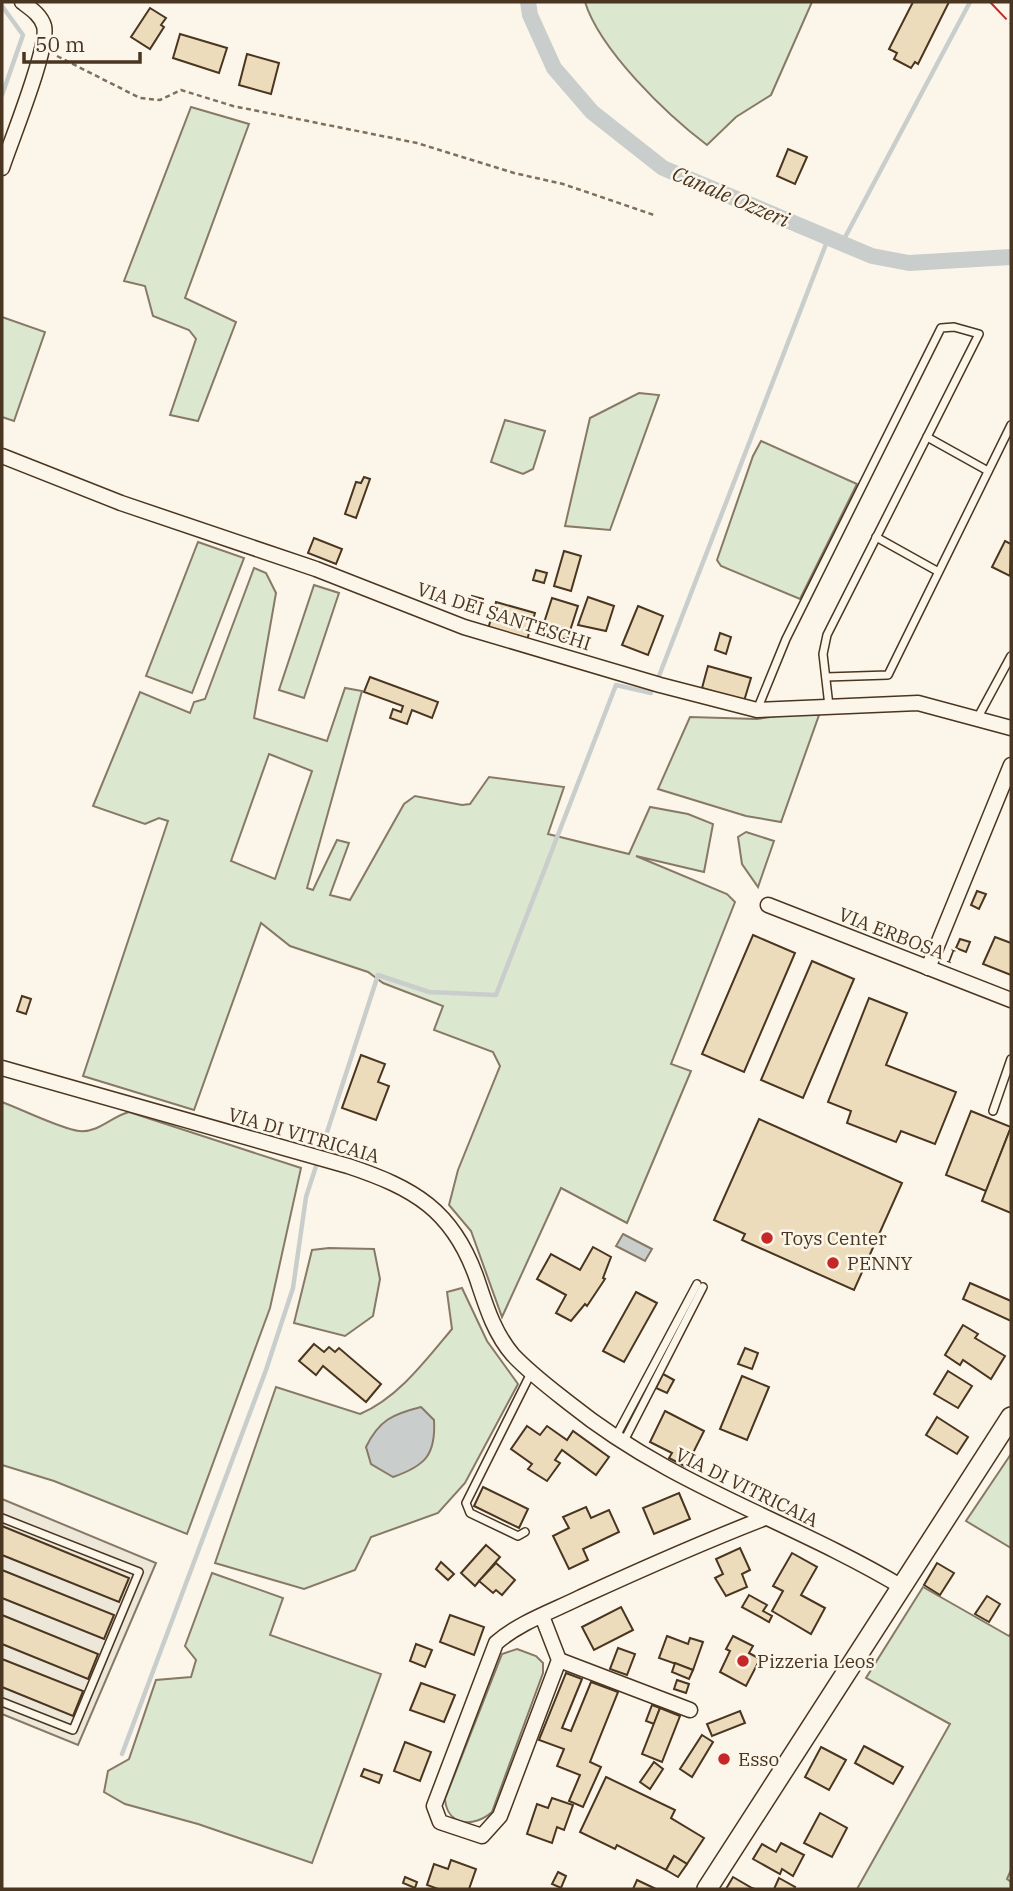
<svg xmlns="http://www.w3.org/2000/svg" width="1013" height="1891" font-family="'IBM Plex Serif',serif">
	<style>
		.green { fill: #dce7d0; stroke: #887966; stroke-width: 2; fill-rule: evenodd }
		.parking { fill: #ede7d9; stroke: #887966; stroke-width: 2 }
		.water { fill: #c9cecd; stroke: #887966; stroke-width: 2 }
		.lines { fill: none; stroke-linecap: round; stroke-linejoin: round }
		.stream { stroke: #c9cecd; stroke-width: 4.5 }
		.canal { stroke: #c9cecd; stroke-width: 16 }
		.building { fill: #ecdcbc; stroke: #4a3520; stroke-width: 2 }
		.service-casing { stroke: #4a3520; stroke-width: 10 }
		.minor-casing { stroke: #4a3520; stroke-width: 17 }
		.secondary-casing { stroke: #4a3520; stroke-width: 22 }
		.path { stroke: #7f6f5c; stroke-width: 2.5; stroke-dasharray: 5 3.5; stroke-linecap: butt }
		.service { stroke: #fbf6e9; stroke-width: 7 }
		.minor { stroke: #fbf6e9; stroke-width: 14 }
		.secondary { stroke: #fbf6e9; stroke-width: 19 }
		.power { stroke: #c62828; stroke-width: 2; stroke-dasharray: 24 5 3.5 5; stroke-linecap: butt }
		.poi-dot { fill: #c62828; stroke: #fbf6e9; stroke-width: 2.5 }
		.labels { text-anchor: middle; dominant-baseline: central; stroke-width: 5; stroke-linejoin: round; paint-order: stroke }
		.street-label { font-size: 19px; fill: #4a3520; stroke: #fbf6e9 }
		.poi-label { font-size: 19px; fill: #4a3520; stroke: #fbf6e9; text-anchor: start }
		.water-label { font-size: 21px; font-style: italic; fill: #4a3520; stroke: #fbf6e9 }
	</style>
	<rect width="100%" height="100%" fill="#fbf6e9"/>
	<g class="green">
		<path d="M585,2h227l-41,93 -35,22 -29,28c-41,-31 -107,-95 -122,-143z"/>
		<path d="M191,107l58,17 -64,174 51,24 -38,99 -28,-6 26,-76 -7,-9 -36,-14 -8,-30 -21,-5z"/>
		<path d="M2,317l43,15 -31,89 -12,-4z"/>
		<path d="M639,393l20,2 -49,135 -45,-4 25,-108z"/>
		<path d="M505,420l40,11 -12,38 -10,5 -32,-12z"/>
		<path d="M761,441l96,43 -57,115 -79,-33 -4,-6 36,-104z"/>
		<path d="M198,542l46,16 -52,135 -46,-17z"/>
		<path d="M254,568l12,5 10,20 -22,125 73,23 18,-53 17,3 -55,197 6,2 24,-50 12,3 -19,52 20,5 54,-96 11,-8 47,9 8,-1 19,-27 75,10 -16,47 81,20 21,-47 38,7 25,10 -9,48 -68,-16 91,38 8,8 -64,162 20,7 -64,152 -66,-35 -59,129 -31,-86 -22,-26 9,-35 42,-104 -7,-14 -59,-22 9,-24 -60,-23 -15,-11 -78,-26 -29,-23 -67,187 -111,-34 85,-255 -9,-3 -14,6 -52,-18 47,-114 50,21 4,-11 11,-3zM269,754l43,17 -37,108 -44,-18z"/>
		<path d="M314,585l25,8 -35,105 -25,-8z"/>
		<path d="M798,713l21,2 -38,107 -35,-6 -88,-27 32,-72 67,2z"/>
		<path d="M746,832l28,9 -16,46 -16,-23 -4,-27z"/>
		<path d="M2,1102c19,7 59,27 77,29 20,2 33,-15 50,-19l172,56 -31,140 -83,226 -133,-53 -52,-16z"/>
		<path d="M329,1248l45,1 6,30 -7,37 -28,20 -51,-13 18,-73z"/>
		<path d="M462,1288l25,53 31,43 -53,99 -27,30 -67,24 -16,33 -51,19 -89,-26 61,-176 84,27c38,-16 66,-54 92,-85l-5,-37z"/>
		<path d="M1011,1454v94l-45,-27z"/>
		<path d="M212,1573l71,25 -13,37 111,39 -69,189 -114,-39 -73,-20 -21,-12 4,-21 21,-12 27,-79 35,-3 5,-17 -11,-14z"/>
		<path d="M923,1587l86,49 2,-3v237l-4,9 4,3v7h-154l93,-165 -84,-46z"/>
		<path d="M517,1649l19,7 7,7v10l-51,139c-18,16 -45,14 -47,-13l57,-145z"/>
	</g>
	<path class="parking" d="M2,1499l154,64 -78,182 -76,-31z"/>
	<g class="water">
		<path d="M623,1234l29,15 -7,12 -29,-15z"/>
		<path d="M421,1407l13,13c2,35 -9,46 -41,57l-22,-13 -5,-17c13,-27 27,-33 55,-40z"/>
	</g>
	<g class="lines">
		<g class="stream">
			<path d="M2,6l21,29 -21,60"/>
			<path d="M842,243l128,-241"/>
			<path d="M659,676l169,-437"/>
			<path d="M122,1754l144,-384 27,-82 13,-91 72,-222 51,17 67,3 120,-310 35,8"/>
		</g>
		<path class="canal" d="M528,2l2,13 24,53 38,44 71,56 209,88 37,7 102,-6"/>
	</g>
	<g class="building">
		<path d="M913,2h36l-31,62 -3,-2 -4,6 -17,-9 3,-6 -8,-4z"/>
		<path d="M150,8l16,10 -5,7 3,2 -14,22 -19,-12z"/>
		<path d="M180,34l47,14 -8,25 -46,-15z"/>
		<path d="M247,54l32,9 -8,31 -32,-9z"/>
		<path d="M788,149l19,8 -12,27 -18,-8z"/>
		<path d="M364,477l6,2 -14,39 -11,-4 11,-32 5,1z"/>
		<path d="M314,538l28,11 -6,15 -28,-11z"/>
		<path d="M1005,541l6,3 -1,32 -18,-9z"/>
		<path d="M564,551l17,5 -10,35 -17,-5z"/>
		<path d="M536,570l11,3 -3,10 -11,-3z"/>
		<path d="M472,596l11,3 -3,12 -11,-3z"/>
		<path d="M588,597l26,9 -8,25 -28,-6z"/>
		<path d="M552,598l26,8 -11,34 -26,-8z"/>
		<path d="M496,602l39,11 -8,27 -39,-11z"/>
		<path d="M638,606l25,10 -15,39 -26,-10z"/>
		<path d="M720,633l11,4 -5,17 -11,-4z"/>
		<path d="M708,666l43,12 -7,23 -42,-13z"/>
		<path d="M370,677l68,25 -6,16 -20,-8 -5,14 -17,-6 3,-9 8,3 2,-6 -39,-14z"/>
		<path d="M977,891l9,3 -7,15 -8,-4z"/>
		<path d="M753,935l42,18 -51,119 -42,-18z"/>
		<path d="M995,937l16,6v32l-28,-11z"/>
		<path d="M960,939l10,3 -4,10 -10,-4z"/>
		<path d="M812,961l42,18 -51,119 -42,-18z"/>
		<path d="M22,996l9,3 -5,15 -9,-3z"/>
		<path d="M869,998l38,15 -21,52 70,27 -21,52 -34,-13 -5,11 -49,-19 4,-12 -23,-9z"/>
		<path d="M361,1055l24,9 -7,18 11,4 -13,34 -34,-12z"/>
		<path d="M971,1111l40,16 -25,64 -40,-16z"/>
		<path d="M759,1119l143,64 -48,107 -112,-50 3,-6 -31,-14z"/>
		<path d="M1011,1127v86l-29,-12z"/>
		<path d="M593,1247l18,10 -8,21 2,1 -18,27 -2,-2 -14,17 -15,-8 10,-18 -29,-16 14,-25 29,16z"/>
		<path d="M970,1283l41,18v20l-48,-22z"/>
		<path d="M636,1292l21,11 -33,59 -21,-11z"/>
		<path d="M963,1325l15,9 -3,4 30,18 -14,23 -28,-19 -3,5 -15,-10z"/>
		<path d="M314,1344l10,8 5,-5 6,5 4,-4 42,36 -15,18 -43,-36 -7,9 -17,-14z"/>
		<path d="M745,1348l13,5 -6,16 -14,-5z"/>
		<path d="M948,1371l24,15 -14,22 -24,-14z"/>
		<path d="M663,1374l11,6 -7,13 -11,-5z"/>
		<path d="M742,1376l27,11 -22,53 -27,-11z"/>
		<path d="M665,1411l39,20 -18,36 -17,-9 3,-5 -22,-11z"/>
		<path d="M937,1417l31,20 -11,17 -31,-19z"/>
		<path d="M527,1426l13,9 7,-9 20,14 6,-9 36,26 -13,18 -34,-25 -7,10 5,3 -13,18 -19,-12 4,-5 -21,-15z"/>
		<path d="M483,1487l45,22 -9,19 -45,-22z"/>
		<path d="M679,1493l11,26 -36,15 -11,-26z"/>
		<path d="M586,1507l5,11 18,-8 10,22 -36,17 5,11 -19,9 -16,-33 16,-8 -6,-11z"/>
		<path d="M2,1526l127,52 -10,24 -117,-47z"/>
		<path d="M486,1545l14,12 -25,29 -14,-13z"/>
		<path d="M740,1548l10,22 -8,4 5,13 -21,9 -11,-18 8,-4 -7,-15z"/>
		<path d="M792,1553l25,14 -16,28 24,13 -14,26 -39,-23 11,-20 -10,-5z"/>
		<path d="M441,1562l13,12 -6,6 -12,-11z"/>
		<path d="M496,1563l19,17 -13,15 -6,-5 -3,3 -14,-12z"/>
		<path d="M937,1563l17,10 -14,22 -16,-10z"/>
		<path d="M2,1570l112,45 -10,24 -102,-41z"/>
		<path d="M749,1595l18,10 -4,6 9,5 -3,6 -27,-15z"/>
		<path d="M987,1596l13,8 -11,18 -14,-8z"/>
		<path d="M621,1607l12,23 -39,20 -12,-23z"/>
		<path d="M2,1615l96,39 -10,25 -86,-35z"/>
		<path d="M450,1615l34,12 -10,28 -34,-13z"/>
		<path d="M667,1636l21,8 2,-6 13,4 -10,28 -34,-12z"/>
		<path d="M733,1636l20,10 -4,7 11,6 -14,27 -26,-14 10,-21 -4,-2z"/>
		<path d="M416,1644l16,6 -7,17 -15,-6z"/>
		<path d="M618,1648l17,6 -8,21 -17,-6z"/>
		<path d="M2,1659l81,32 -10,25 -71,-29z"/>
		<path d="M675,1663l18,7 -4,9 -17,-7z"/>
		<path d="M566,1673l16,6 -20,49 9,3 20,-49 27,10 -28,70 11,5 -18,40 -14,-6 11,-26 -23,-9 7,-17 -25,-9z"/>
		<path d="M677,1680l12,4 -3,9 -12,-4z"/>
		<path d="M421,1683l34,12 -11,27 -34,-12z"/>
		<path d="M652,1705l8,3 -6,16 -8,-3z"/>
		<path d="M660,1708l20,8 -18,46 -20,-8z"/>
		<path d="M740,1711l5,12 -33,13 -5,-12z"/>
		<path d="M702,1735l11,7 -21,35 -12,-8z"/>
		<path d="M405,1742l26,10 -11,29 -26,-10z"/>
		<path d="M864,1746l39,21 -10,17 -38,-21z"/>
		<path d="M821,1747l25,13 -17,30 -24,-13z"/>
		<path d="M654,1762l9,7 -13,20 -10,-7z"/>
		<path d="M364,1769l18,6 -3,8 -18,-7z"/>
		<path d="M606,1777l69,33 -4,8 33,20 -17,26 -13,-8 -8,14 -49,-25 -2,4 -35,-17z"/>
		<path d="M552,1798l21,7 -9,25 -7,-3 -5,16 -25,-9 10,-30 11,4z"/>
		<path d="M820,1813l27,15 -15,29 -28,-14z"/>
		<path d="M781,1843l23,12 -11,21 -11,-7 -2,5 -27,-15 9,-15 14,8z"/>
		<path d="M674,1856l13,8 -9,13 -12,-7z"/>
		<path d="M451,1860l25,9 -7,20h-31l-11,-4 7,-21 14,5z"/>
		<path d="M558,1872l8,4 -5,12 -9,-4z"/>
		<path d="M405,1877l12,5 -2,6 -12,-5z"/>
		<path d="M733,1877l19,11 3,1h-29z"/>
		<path d="M779,1878l16,9 -1,2h-20z"/>
		<path d="M637,1880l19,9h-23z"/>
	</g>
	<g class="lines">
		<g class="service-casing">
			<g id="service">
				<path d="M927,437l61,34"/>
				<path d="M876,537l61,34"/>
				<path d="M826,677l62,-2 123,-250"/>
				<path d="M757,710l29,-71 155,-311 13,-1 25,7 -152,301 -4,19 6,52"/>
				<path d="M978,717l33,-61"/>
				<path d="M993,1111l18,-52"/>
				<path d="M615,1438l82,-154"/>
				<path d="M623,1443l80,-156"/>
				<path d="M2,1518l137,54 -66,158 -71,-28"/>
				<path d="M525,1532l-7,4 -48,-23 -4,-10 65,-130"/>
			</g>
		</g>
		<g class="minor-casing">
			<g id="minor">
				<path d="M2,168c8,-25 48,-122 42,-142 -3,-11 -14,-18 -22,-24"/>
				<path d="M2,456l119,47 195,66 148,58 196,58 97,25 161,-7 93,25"/>
				<path d="M768,905l243,95"/>
				<path d="M928,968l83,-203"/>
				<path d="M2,1068l346,98c66,22 105,44 129,113 9,27 17,54 36,76 17,18 37,33 56,48 104,84 221,117 333,184"/>
				<path d="M542,1616l17,44 -59,156 -18,20 -42,-14 -6,-16 62,-163c24,-21 57,-32 85,-46 61,-28 122,-55 184,-79"/>
				<path d="M559,1660l131,50"/>
			</g>
		</g>
		<g class="secondary-casing">
			<path id="secondary" d="M707,1889l304,-472"/>
		</g>
		<path class="path" d="M57,56l83,42 20,2 21,-10 52,16 184,37 97,30 49,11 91,31"/>
		<use href="#service" class="service"/>
		<use href="#minor" class="minor"/>
		<use href="#secondary" class="secondary"/>
		<path class="power" d="M990,2l21,22"/>
	</g>
	<g class="poi-dot">
		<circle cx="767" cy="1238" r="7"/>
		<circle cx="833" cy="1263" r="7"/>
		<circle cx="743" cy="1661" r="7"/>
		<circle cx="724" cy="1759" r="7"/>
	</g>
	<g class="labels">
		<g class="street-label">
			<text transform="translate(504 616) rotate(18)">VIA DEI SANTESCHI</text>
			<text transform="translate(897 935) rotate(21)">VIA ERBOSA I</text>
			<text transform="translate(304 1135) rotate(16)">VIA DI VITRICAIA</text>
			<text transform="translate(747 1487) rotate(26)">VIA DI VITRICAIA</text>
		</g>
		<g class="poi-label">
			<text x="781" y="1238">Toys Center</text>
			<text x="847" y="1263">PENNY</text>
			<text x="757" y="1661">Pizzeria Leos</text>
			<text x="738" y="1759">Esso</text>
		</g>
		<g class="water-label">
			<text transform="translate(731 196) rotate(23)">Canale Ozzeri</text>
		</g>
	</g>
	<rect width="1013" height="1891" fill="none" stroke="#4a3520" stroke-width="7"/>
	<path d="M24 52v10h116v-10" fill="none" stroke="#4a3520" stroke-width="3.5"/>
	<text x="35" y="52" font-size="21" fill="#4a3520" stroke="#fbf6e9" stroke-width="5" paint-order="stroke">50 m</text>
</svg>
